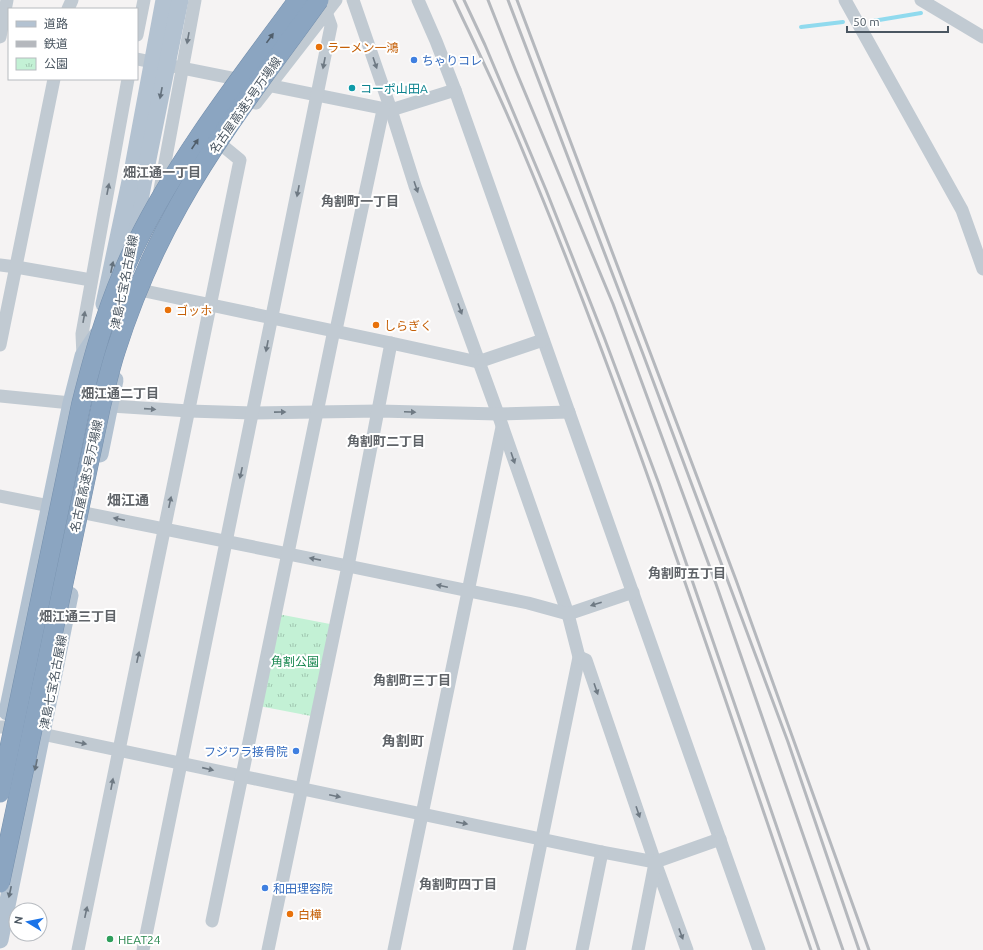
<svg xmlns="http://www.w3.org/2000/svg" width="983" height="950" font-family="Ubuntu,'Noto Sans JP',sans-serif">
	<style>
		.park { fill: url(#park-tufts) }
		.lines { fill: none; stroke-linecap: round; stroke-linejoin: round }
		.stream { stroke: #90daee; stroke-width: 4 }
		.minor { stroke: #c1cad2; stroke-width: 13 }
		.major { stroke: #b3c2d1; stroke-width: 17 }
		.rail { stroke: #b5b8bd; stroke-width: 3 }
		.highway-bridge-casing { stroke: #7690ad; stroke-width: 20; stroke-linecap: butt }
		.major-bridge { stroke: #b3c2d1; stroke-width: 17 }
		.highway-bridge { stroke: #8ba5c1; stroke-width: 19 }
		.oneway { fill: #6e7983 }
		.oneway2 { fill: #505e6b }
		.oneway3 { fill: #64717d }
		.food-dot { fill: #e8710a; stroke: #fff; stroke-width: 1.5 }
		.shop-dot { fill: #3f7fe0; stroke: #fff; stroke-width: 1.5 }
		.culture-dot { fill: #0f9aa8; stroke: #fff; stroke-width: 1.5 }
		.leisure-dot { fill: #2e9e5b; stroke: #fff; stroke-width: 1.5 }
		.labels { text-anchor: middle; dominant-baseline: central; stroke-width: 4; stroke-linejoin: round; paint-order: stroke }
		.food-label { font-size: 12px; fill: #c56008; stroke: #fff; text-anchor: start }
		.shop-label { font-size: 12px; fill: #366cbe; stroke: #fff; text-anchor: start }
		.culture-label { font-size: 12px; fill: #0d838f; stroke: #fff; text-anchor: start }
		.street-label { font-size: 12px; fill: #4a5661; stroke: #fff }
		.park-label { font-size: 12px; fill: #17864f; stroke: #fff }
		.leisure-label { font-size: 12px; fill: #27864d; stroke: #fff; text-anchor: start }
		.neighbourhood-label { font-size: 13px; font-weight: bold; fill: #5f6368; stroke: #fff }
		.quarter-label { font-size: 14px; font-weight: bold; fill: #5f6368; stroke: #fff }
	</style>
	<defs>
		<pattern id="park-tufts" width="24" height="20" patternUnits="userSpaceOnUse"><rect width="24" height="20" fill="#c3f1d5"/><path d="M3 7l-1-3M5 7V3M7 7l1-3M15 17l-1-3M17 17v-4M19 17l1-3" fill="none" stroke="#a0c6b0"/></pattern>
	</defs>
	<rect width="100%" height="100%" fill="#f5f3f3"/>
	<path class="park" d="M278,614l52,10 -19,92 -52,-10z"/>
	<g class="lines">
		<g class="stream">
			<path d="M873,21l48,-8"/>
			<path d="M801,27l42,-5"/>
		</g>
		<g class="minor">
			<path d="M353,0l38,110 24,76 83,228 70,200 11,43 -60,293"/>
			<path d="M418,0l18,41 19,49 304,860"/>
			<path d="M845,0l117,210 21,59"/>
			<path d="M921,0l62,37"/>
			<path d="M68,9l4,-9"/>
			<path d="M137,35l7,-35"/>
			<path d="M0,37l7,-37"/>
			<path d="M137,59l254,51 64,-20"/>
			<path d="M256,103l80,-103"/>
			<path d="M159,195l36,-195"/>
			<path d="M0,265l16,2 75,13"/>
			<path d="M144,282l-4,8 251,53"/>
			<path d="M336,330l47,-220"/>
			<path d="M0,345l54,-266"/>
			<path d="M83,356l-1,-22 46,-255"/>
			<path d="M0,396l71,7"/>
			<path d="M111,406l78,5 64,2 126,-2 119,3 71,-2"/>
			<path d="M0,496l348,70 180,37 40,11 65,-22"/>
			<path d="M579,657l7,3 69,202 32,88"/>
			<path d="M0,727h4"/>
			<path d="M42,734l560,118 53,10 65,-23"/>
			<path d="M212,921l122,-591"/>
			<path d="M78,950l162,-790 -17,-14"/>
			<path d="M143,950l188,-924 -5,-14"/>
			<path d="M268,950l80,-384 43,-223 87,19 65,-22"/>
			<path d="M394,950l108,-523"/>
			<path d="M582,950l20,-98"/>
			<path d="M638,950l17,-87"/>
		</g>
		<g class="major">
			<path d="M131,247l15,-78"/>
			<path d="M104,304l29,-137"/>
			<path d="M114,337l10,-53"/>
			<path d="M100,454l15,-74"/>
			<path d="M7,712l64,-309 12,-47 14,-21"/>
			<path d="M0,940l70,-345"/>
		</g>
		<g class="rail">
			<path d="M454,0c23,49 47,98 68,149 110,262 196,533 289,801"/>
			<path d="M464,0l21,45 61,145 58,147 55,147 160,466"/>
			<path d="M488,0l28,71 97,233 103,280 127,366"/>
			<path d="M508,0l135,354 145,388 71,208"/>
			<path d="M517,0l219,580 133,370"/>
		</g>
		<g class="highway-bridge-casing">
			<g id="highway-bridge">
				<path d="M0,793l81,-388c14,-56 30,-112 56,-163 43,-87 104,-164 161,-242"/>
				<path d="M0,883l101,-477c5,-19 9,-38 15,-56 16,-50 37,-99 63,-145 40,-72 92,-138 140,-205"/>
			</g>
		</g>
		<g class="major-bridge">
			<path d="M133,167l31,-167"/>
			<path d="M146,169l34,-169"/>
		</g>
		<use href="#highway-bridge" class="highway-bridge"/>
	</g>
	<defs><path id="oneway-solid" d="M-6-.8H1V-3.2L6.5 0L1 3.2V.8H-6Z"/></defs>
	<g class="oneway">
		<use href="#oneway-solid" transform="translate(188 38) rotate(100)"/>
		<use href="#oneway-solid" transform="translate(324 63) rotate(101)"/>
		<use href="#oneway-solid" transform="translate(375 63) rotate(71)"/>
		<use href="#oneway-solid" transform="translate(416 187) rotate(71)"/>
		<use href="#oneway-solid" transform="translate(108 189) rotate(-79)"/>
		<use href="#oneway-solid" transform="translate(298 191) rotate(101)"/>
		<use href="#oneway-solid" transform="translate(460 309) rotate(70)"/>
		<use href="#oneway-solid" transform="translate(84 317) rotate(-80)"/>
		<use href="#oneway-solid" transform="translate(267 346) rotate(101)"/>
		<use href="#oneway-solid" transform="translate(150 409) rotate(4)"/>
		<use href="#oneway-solid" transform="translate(280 412) rotate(-1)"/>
		<use href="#oneway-solid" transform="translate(410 412) rotate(2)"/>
		<use href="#oneway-solid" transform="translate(513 458) rotate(71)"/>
		<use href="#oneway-solid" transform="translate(241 473) rotate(102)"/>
		<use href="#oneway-solid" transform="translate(170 502) rotate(-78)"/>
		<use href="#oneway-solid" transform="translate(119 519) rotate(-168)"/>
		<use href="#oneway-solid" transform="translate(315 559) rotate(-169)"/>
		<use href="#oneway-solid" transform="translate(442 586) rotate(-168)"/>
		<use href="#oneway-solid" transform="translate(596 604) rotate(162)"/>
		<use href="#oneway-solid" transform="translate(138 657) rotate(-78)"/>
		<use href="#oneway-solid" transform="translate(596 689) rotate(71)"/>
		<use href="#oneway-solid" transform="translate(81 743) rotate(12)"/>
		<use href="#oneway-solid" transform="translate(208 769) rotate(13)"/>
		<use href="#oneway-solid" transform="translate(112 784) rotate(-79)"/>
		<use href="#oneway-solid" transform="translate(335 796) rotate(12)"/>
		<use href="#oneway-solid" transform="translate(638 812) rotate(71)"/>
		<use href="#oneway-solid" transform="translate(462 823) rotate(11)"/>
		<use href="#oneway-solid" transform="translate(86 912) rotate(-78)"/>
		<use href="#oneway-solid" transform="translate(681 934) rotate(70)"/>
	</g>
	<g class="oneway2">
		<use href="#oneway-solid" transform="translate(270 38) rotate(-54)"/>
		<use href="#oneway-solid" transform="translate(195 144) rotate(-56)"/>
	</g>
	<g class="oneway3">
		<use href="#oneway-solid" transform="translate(161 93) rotate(101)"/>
		<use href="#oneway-solid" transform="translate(112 267) rotate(-78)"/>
		<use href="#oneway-solid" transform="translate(36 765) rotate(102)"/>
		<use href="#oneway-solid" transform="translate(10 892) rotate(102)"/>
	</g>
	<g class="food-dot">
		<circle cx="319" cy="47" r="4"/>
		<circle cx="168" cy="310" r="4"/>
		<circle cx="376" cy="325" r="4"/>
		<circle cx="290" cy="914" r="4"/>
	</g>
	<g class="shop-dot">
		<circle cx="414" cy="60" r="4"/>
		<circle cx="296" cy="751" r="4"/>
		<circle cx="265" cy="888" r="4"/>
	</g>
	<circle class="culture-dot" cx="352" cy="88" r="4"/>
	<circle class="leisure-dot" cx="110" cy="939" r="4"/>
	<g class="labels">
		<g class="food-label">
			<text x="327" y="47">ラーメン一鴻</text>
			<text x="176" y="310">ゴッホ</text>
			<text x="384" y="325">しらぎく</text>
			<text x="298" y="914">白樺</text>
		</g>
		<g class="shop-label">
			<text x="422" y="60">ちゃりコレ</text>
			<text x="288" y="751" text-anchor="end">フジワラ接骨院</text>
			<text x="273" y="888">和田理容院</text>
		</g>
		<g class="culture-label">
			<text x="360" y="88">コーポ山田A</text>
		</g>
		<g class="street-label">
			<text transform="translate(245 105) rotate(-55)">名古屋高速5号万場線</text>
			<text transform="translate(124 282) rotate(-79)">津島七宝名古屋線</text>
			<text transform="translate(86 476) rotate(-78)">名古屋高速5号万場線</text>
			<text transform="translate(53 682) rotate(-79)">津島七宝名古屋線</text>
		</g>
		<g class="park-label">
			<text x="295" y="661">角割公園</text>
		</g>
		<g class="leisure-label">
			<text x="118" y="939">HEAT24</text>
		</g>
		<g class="neighbourhood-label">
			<text x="162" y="172">畑江通一丁目</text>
			<text x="360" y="201">角割町一丁目</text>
			<text x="120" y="393">畑江通二丁目</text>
			<text x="386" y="441">角割町二丁目</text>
			<text x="687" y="573">角割町五丁目</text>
			<text x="78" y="616">畑江通三丁目</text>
			<text x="412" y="680">角割町三丁目</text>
			<text x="458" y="884">角割町四丁目</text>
		</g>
		<g class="quarter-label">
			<text x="128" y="500">畑江通</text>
			<text x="403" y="741">角割町</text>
		</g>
	</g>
	<rect x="8" y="8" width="130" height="72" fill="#ffffff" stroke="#b7bbc0"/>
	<rect x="16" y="21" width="20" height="6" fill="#b3c2d1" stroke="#b7bbc0"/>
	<text x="44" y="28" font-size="12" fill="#4a5661">道路</text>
	<rect x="16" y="41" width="20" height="6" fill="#b5b8bd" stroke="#b7bbc0"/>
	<text x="44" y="48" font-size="12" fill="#4a5661">鉄道</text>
	<rect x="16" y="58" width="20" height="12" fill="url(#park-tufts)" stroke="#b7bbc0"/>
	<text x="44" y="68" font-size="12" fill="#4a5661">公園</text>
	<g transform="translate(28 922) rotate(280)"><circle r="19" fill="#ffffff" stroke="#b7bbc0"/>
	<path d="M0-3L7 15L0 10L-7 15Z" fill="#1a73e8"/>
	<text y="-6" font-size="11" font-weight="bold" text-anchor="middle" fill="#4a5661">N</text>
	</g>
	<path d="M847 26v6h101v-6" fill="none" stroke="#4a5661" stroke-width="2"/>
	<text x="853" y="26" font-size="12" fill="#4a5661" stroke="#ffffff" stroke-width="3" paint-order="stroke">50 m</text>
</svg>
